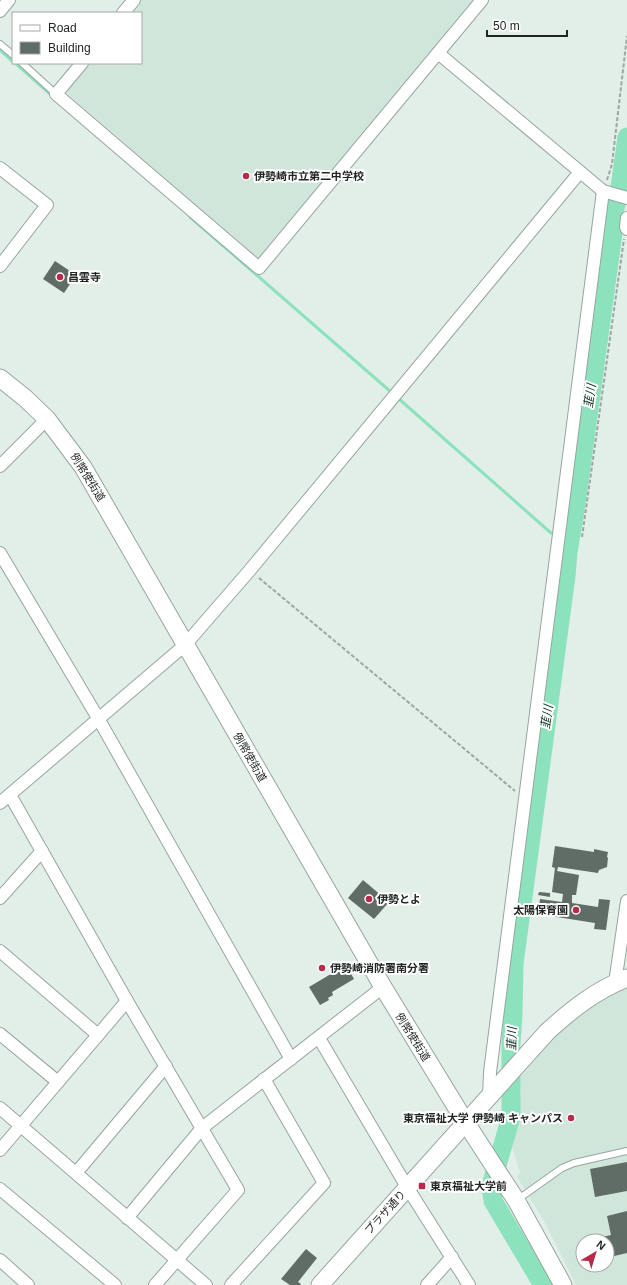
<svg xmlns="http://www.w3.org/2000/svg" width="627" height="1285" font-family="Arial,'Noto Sans JP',sans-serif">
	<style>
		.built { fill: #d0e6db; fill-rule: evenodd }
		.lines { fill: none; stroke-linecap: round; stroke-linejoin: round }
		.stream { stroke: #8ce2bc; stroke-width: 3 }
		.river { stroke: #8ce2bc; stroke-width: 19 }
		.building { fill: #606c66 }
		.lane-casing { stroke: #98a59f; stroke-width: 8 }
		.street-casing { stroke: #98a59f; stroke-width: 14 }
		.secondary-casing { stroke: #98a59f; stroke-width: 19 }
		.path { stroke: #9ca7a2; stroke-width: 2; stroke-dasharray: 4 2; stroke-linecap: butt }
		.lane { stroke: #fff; stroke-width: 6 }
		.street { stroke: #fff; stroke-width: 12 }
		.secondary { stroke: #fff; stroke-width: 17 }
		.poi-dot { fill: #ba2948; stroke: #fff; stroke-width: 1.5 }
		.labels { text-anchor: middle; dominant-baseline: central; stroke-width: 4; stroke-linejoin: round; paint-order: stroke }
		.poi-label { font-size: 11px; font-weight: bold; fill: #212623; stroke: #fff; text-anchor: start }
		.street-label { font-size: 11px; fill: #212623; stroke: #fff }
		.water-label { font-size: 12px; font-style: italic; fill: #0c3325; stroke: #fff }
	</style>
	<rect width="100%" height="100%" fill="#e1efe8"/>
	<g class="built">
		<path d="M140,0h335l-214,258h-4l-189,-164 -1,-5 21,-26h53v-50h-12z"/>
		<path d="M627,985v300h-51l-32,-64 -27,-44 3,-5 -9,-29 10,-51 -1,-14 38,-46 27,-24zM583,1241h24v24h-24z"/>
	</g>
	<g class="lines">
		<g class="stream">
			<path d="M0,50l13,12"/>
			<path d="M15,63l37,33"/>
			<path d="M190,217l201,175"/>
			<path d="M399,399l152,134"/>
			<path d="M563,538l7,3"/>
		</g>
		<path class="river" d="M543,1285l-50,-84 -2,-15 20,-69v-74l2,-28 1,-51 52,-388 2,-24 7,-41 39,-285v-15l5,-17 8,-57"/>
	</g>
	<g class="building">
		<path d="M55,261l21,14 -12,18 -21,-14z"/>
		<path d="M555,846l39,6v-3l14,3 -1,5 1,1 -1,9 -8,3 -1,3 -40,-6 -1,4 22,4 -3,20h-4v8l26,4 1,-8 11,1 -4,30 -12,-1 1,-6 -57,-9 2,-15 22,3 1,-8 -11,-2 3,-24 -3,-1z"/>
		<path d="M363,880l26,22 -15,17 -26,-21z"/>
		<path d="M539,892l11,1v4l-12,-2z"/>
		<path d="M346,965l8,14 -22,13 1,3 -5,3 1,2 -9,5 -11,-18z"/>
		<path d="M627,1162v29l-32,6 -5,-28z"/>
		<path d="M627,1211v42l-17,4 -3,-1v-15h-7l2,-4 9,-2 -4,-19z"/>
		<path d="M306,1249l11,9 -19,24 3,2 -1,1h-10l-9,-6z"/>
	</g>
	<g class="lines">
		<g class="lane-casing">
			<g id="lane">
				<path d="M0,44l13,11"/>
				<path d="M22,63l34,31"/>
				<path d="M517,1200l45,-32 12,-5 53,-12"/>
			</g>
		</g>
		<g class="street-casing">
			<g id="street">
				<path d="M0,11l9,-11"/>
				<path d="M123,13l11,-13"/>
				<path d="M438,53l165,138 24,7"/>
				<path d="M82,63l-26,31 203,174 223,-268"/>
				<path d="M0,168l47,37 -47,61"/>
				<path d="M627,218l-1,9 1,2"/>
				<path d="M0,466l47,-47"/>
				<path d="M0,553l98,165 193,341"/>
				<path d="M10,795l117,206 111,189 -83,95"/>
				<path d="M0,803l185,-158 65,-75 330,-398"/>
				<path d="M0,898l42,-47"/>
				<path d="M0,951l98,84"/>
				<path d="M615,983l12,-82"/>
				<path d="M0,1034l58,48"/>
				<path d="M319,1038l88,149 62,98"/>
				<path d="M489,1098l1,-26 113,-881"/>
				<path d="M0,1108l206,177"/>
				<path d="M0,1150l127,-149"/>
				<path d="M76,1173l90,-107"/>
				<path d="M0,1189l115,96"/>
				<path d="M127,1218l75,-90 181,-141"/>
				<path d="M0,1260l28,25"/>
				<path d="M231,1285l93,-102 -60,-104"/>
				<path d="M427,1285l25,-28"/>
			</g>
		</g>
		<g class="secondary-casing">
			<g id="secondary">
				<path d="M0,378l25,20 22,21 36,48 300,520 83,136 50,77 47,85"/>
				<path d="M320,1285l227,-253c24,-22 49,-42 80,-54"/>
			</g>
		</g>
		<g class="path">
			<path d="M607,180l5,-16 15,-128"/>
			<path d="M582,537l42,-298"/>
			<path d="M259,578l256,213"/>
		</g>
		<use href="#lane" class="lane"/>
		<use href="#street" class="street"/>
		<use href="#secondary" class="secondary"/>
	</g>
	<g class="poi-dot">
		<circle cx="246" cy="176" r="4"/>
		<circle cx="60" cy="277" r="4"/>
		<circle cx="369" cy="899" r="4"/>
		<circle cx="576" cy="910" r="4"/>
		<circle cx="322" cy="968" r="4"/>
		<circle cx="571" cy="1118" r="4"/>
		<rect x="418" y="1182" width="8" height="8" rx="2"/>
	</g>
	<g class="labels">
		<g class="poi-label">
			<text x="254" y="176">伊勢崎市立第二中学校</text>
			<text x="68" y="277">昌雲寺</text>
			<text x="377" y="899">伊勢とよ</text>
			<text x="568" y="910" text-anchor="end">太陽保育園</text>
			<text x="330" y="968">伊勢崎消防署南分署</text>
			<text x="563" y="1118" text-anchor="end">東京福祉大学 伊勢崎 キャンパス</text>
			<text x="430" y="1186">東京福祉大学前</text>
		</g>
		<g class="street-label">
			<text transform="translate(88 477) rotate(58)">例幣使街道</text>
			<text transform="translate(250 757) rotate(60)">例幣使街道</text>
			<text transform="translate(413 1037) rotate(58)">例幣使街道</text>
			<text transform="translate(385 1212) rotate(-48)">プラザ通り</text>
		</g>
		<g class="water-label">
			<text transform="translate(590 396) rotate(-82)">韮川</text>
			<text transform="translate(547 717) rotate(-82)">韮川</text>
			<text transform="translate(512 1039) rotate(-89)">韮川</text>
		</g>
	</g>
	<rect x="12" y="12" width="130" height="52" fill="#ffffff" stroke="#a6a8a7"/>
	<rect x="20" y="25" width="20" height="6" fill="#ffffff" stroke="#a6a8a7"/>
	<text x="48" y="32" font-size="12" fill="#212623">Road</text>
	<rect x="20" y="42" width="20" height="12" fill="#606c66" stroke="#a6a8a7"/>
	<text x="48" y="52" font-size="12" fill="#212623">Building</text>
	<g transform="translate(595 1253) rotate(38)"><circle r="19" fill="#ffffff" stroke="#a6a8a7"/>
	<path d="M0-3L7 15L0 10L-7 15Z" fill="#ba2948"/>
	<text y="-6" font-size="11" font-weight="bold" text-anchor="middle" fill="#212623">N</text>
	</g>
	<path d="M487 30v6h80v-6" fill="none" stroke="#212623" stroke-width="2"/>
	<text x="493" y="30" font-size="12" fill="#212623" stroke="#ffffff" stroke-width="3" paint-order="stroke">50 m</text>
</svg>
